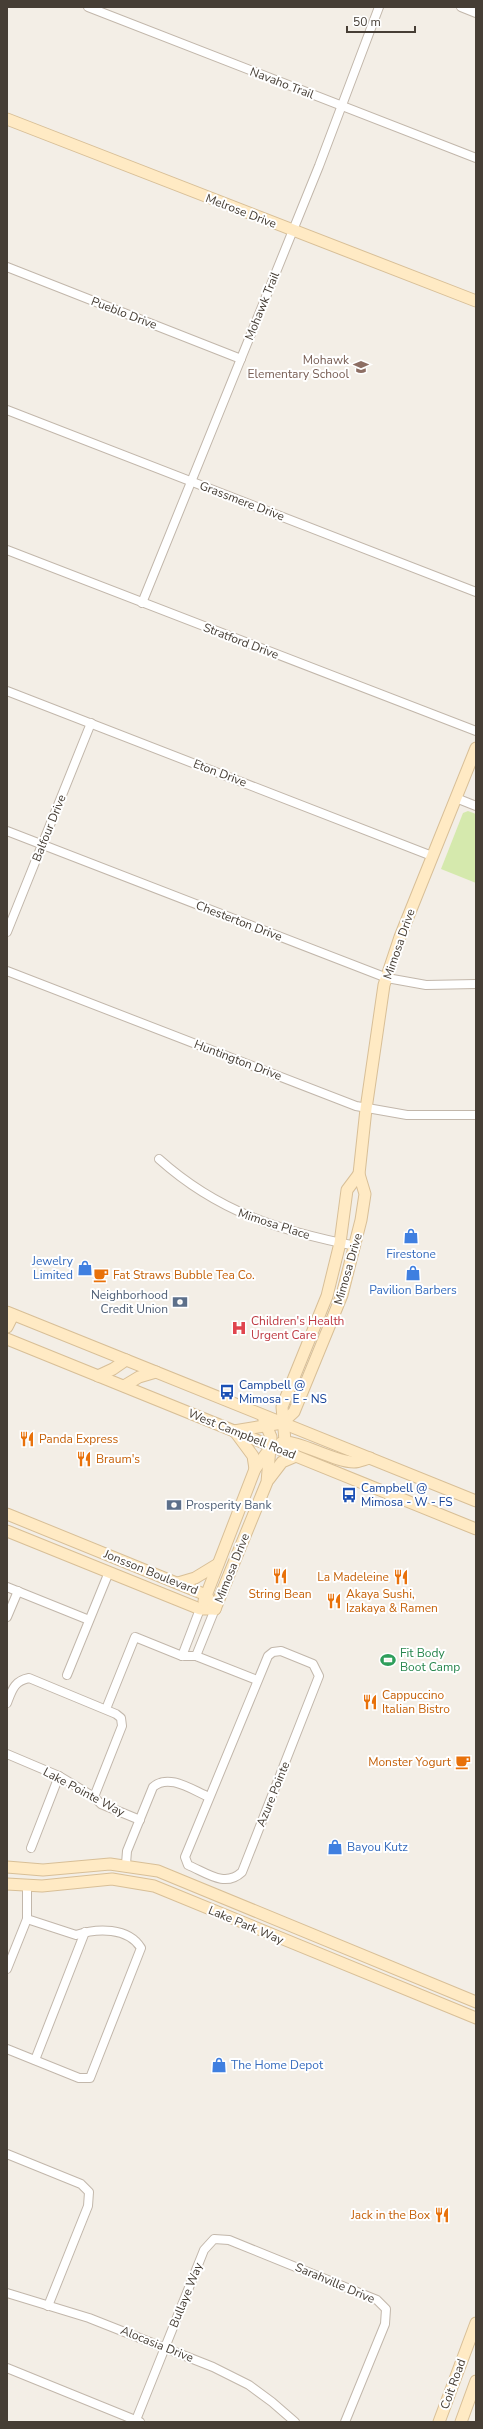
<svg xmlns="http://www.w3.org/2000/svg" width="483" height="2429" font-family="'Nunito Sans',sans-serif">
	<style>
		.green { fill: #d5e9ad }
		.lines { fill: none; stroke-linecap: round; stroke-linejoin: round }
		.street-casing { stroke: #c2b7ab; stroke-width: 10 }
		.secondary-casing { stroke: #d8bf97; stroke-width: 13 }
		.street { stroke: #fff; stroke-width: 8 }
		.secondary { stroke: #ffeac4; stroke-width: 11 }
		.labels { text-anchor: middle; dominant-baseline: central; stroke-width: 4; stroke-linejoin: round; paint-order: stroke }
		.street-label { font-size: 12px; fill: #463e35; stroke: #fff }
		.education-label { font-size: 12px; fill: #785e54; stroke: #fff; text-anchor: end }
		.shop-label { font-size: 12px; fill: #366cbe; stroke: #fff }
		.food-label { font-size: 12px; fill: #c56008; stroke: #fff; text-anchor: start }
		.service-label { font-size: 12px; fill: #4e5e75; stroke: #fff; text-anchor: end }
		.health-label { font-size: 12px; fill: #be3a42; stroke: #fff; text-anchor: start }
		.transit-label { font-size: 12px; fill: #164399; stroke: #fff; text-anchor: start }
		.leisure-label { font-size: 12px; fill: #27864d; stroke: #fff; text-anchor: start }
	</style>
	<rect width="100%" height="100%" fill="#f3eee6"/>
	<path class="green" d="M468,811l8,3v69l-35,-14 22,-56z"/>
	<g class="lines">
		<g class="street-casing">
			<g id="street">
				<path d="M88,7l388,151"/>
				<path d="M461,7l15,6"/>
				<path d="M7,267l234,92"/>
				<path d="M7,410l469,182"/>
				<path d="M7,550l469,181"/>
				<path d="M142,603l177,-437 60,-159"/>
				<path d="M7,691l425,165"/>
				<path d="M456,798l20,8"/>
				<path d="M7,831l380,147 39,7 50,-1"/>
				<path d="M7,932l84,-209"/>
				<path d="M7,971l349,135 51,9h69"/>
				<path d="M159,1159c59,53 121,72 197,87"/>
				<path d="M7,1587l82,33"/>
				<path d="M7,1617l11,-26"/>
				<path d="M281,1651l32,13 6,12 -77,196c-17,16 -35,1 -54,-7l-3,-8 83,-201 5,-4z"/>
				<path d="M182,1656l18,-47"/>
				<path d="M196,1656l19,-47"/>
				<path d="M67,1675l42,-103"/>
				<path d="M7,1703c5,-13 7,-22 22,-25l87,36 5,4 1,8 -28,71"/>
				<path d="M106,1709l29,-72 47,19h14l61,24"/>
				<path d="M7,1754l52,22 35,21 7,7 39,16"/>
				<path d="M31,1848l28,-72"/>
				<path d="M126,1864l1,-13 26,-64c16,-14 39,3 56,10"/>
				<path d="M7,1969l20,-50v-32"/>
				<path d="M7,2049l72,29h11l51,-130c-13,-21 -44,-20 -65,-13l-49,-16"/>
				<path d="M35,2060l50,-128"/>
				<path d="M7,2154l74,30 8,8 -1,14 -40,100"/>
				<path d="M7,2293l82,25 124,49 36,18 23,17 23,20"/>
				<path d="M7,2368l133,54"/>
				<path d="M136,2420l68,-170 10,-11 15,1 148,60 9,9 -1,15 -40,98"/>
			</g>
		</g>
		<g class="secondary-casing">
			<g id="secondary">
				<path d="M7,119l469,182"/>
				<path d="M7,1312l469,189"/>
				<path d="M7,1327l6,-12"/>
				<path d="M7,1339l469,190"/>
				<path d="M98,1376l15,-7 13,-9"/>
				<path d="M124,1386l15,-9 17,-5"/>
				<path d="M234,1431l48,-8 12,-11 48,-117 19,-75 4,-26 -6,-20 7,-65 18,-124 16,-48 76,-189"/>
				<path d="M236,1433l17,23 2,13"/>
				<path d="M281,1443c15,-5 52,19 73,19 5,0 11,-3 16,-4"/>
				<path d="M294,1454l-5,-3 -4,-10 -3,-34 45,-111 13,-53 7,-53 12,-16"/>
				<path d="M269,1479l13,-17 14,-6"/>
				<path d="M7,1514l199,81 9,14"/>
				<path d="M7,1531l193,78h15"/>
				<path d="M178,1583l17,-5 23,-14"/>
				<path d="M204,1601l51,-132 16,-22"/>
				<path d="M215,1609l52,-127 4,-45 -7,-17"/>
				<path d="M7,1867l36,3 67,-6 48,7 318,131"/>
				<path d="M7,1884l35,2 70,-7 42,7 322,132"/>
				<path d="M439,2422l37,-99"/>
				<path d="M461,2422l15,-41"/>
			</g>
		</g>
		<use href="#street" class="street"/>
		<use href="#secondary" class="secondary"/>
	</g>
	<defs>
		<g id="school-bare" transform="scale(1.2)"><path d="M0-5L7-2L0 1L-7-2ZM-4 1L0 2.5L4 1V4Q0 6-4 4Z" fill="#8d6e63" stroke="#fff" stroke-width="2.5" paint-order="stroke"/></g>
		<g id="shop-bare" transform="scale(1.2)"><path d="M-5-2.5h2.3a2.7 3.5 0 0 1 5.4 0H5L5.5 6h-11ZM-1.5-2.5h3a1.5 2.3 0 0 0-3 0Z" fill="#3f7fe0" stroke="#fff" stroke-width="2.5" paint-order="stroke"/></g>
		<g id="cafe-bare" transform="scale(1.2)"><path d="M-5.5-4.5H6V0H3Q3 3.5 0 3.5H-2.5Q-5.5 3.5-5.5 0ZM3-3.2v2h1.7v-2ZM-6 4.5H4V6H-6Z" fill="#e8710a" stroke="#fff" stroke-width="2.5" paint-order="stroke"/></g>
		<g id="bank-bare" transform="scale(1.2)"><path d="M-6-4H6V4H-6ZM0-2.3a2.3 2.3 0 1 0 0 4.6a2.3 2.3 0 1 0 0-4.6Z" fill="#5c6f8a" stroke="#fff" stroke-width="2.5" paint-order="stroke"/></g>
		<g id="hospital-bare" transform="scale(1.2)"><path d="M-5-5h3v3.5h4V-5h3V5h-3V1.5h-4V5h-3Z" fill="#e0444e" stroke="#fff" stroke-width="2.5" paint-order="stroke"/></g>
		<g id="bus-bare" transform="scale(1.2)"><path d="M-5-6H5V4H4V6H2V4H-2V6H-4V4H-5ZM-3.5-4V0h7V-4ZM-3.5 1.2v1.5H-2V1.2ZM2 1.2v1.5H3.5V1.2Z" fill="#1a4fb4" stroke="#fff" stroke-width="2.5" paint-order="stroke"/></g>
		<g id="restaurant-bare" transform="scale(1.2)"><path d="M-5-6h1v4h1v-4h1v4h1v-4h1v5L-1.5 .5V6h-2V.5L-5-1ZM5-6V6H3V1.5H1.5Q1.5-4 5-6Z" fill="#e8710a" stroke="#fff" stroke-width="2.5" paint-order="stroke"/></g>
		<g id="stadium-bare" transform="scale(1.2)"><path d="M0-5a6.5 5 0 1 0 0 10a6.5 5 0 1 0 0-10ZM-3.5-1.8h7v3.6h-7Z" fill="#2e9e5b" stroke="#fff" stroke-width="2.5" paint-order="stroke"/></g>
	</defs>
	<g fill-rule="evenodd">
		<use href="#school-bare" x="361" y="367"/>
		<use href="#shop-bare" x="411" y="1236"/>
		<use href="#shop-bare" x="85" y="1268"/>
		<use href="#shop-bare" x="413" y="1273"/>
		<use href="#cafe-bare" x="101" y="1275"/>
		<use href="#bank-bare" x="180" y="1302"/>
		<use href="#hospital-bare" x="239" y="1328"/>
		<use href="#bus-bare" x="227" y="1392"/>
		<use href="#restaurant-bare" x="27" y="1439"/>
		<use href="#restaurant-bare" x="84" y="1459"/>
		<use href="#bus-bare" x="349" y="1495"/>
		<use href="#bank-bare" x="174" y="1505"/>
		<use href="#restaurant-bare" x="280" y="1576"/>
		<use href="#restaurant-bare" x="401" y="1577"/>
		<use href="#restaurant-bare" x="334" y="1601"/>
		<use href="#stadium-bare" x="388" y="1660"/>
		<use href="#restaurant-bare" x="370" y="1702"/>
		<use href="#cafe-bare" x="463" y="1762"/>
		<use href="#shop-bare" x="335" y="1847"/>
		<use href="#shop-bare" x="219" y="2065"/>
		<use href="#restaurant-bare" x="442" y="2215"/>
	</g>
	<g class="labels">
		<g class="street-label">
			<text transform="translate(282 83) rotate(21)">Navaho Trail</text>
			<text transform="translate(241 211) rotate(21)">Melrose Drive</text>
			<text transform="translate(262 306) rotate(-68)">Mohawk Trail</text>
			<text transform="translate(124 313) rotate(21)">Pueblo Drive</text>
			<text transform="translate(242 501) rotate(21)">Grassmere Drive</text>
			<text transform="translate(241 641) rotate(21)">Stratford Drive</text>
			<text transform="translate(220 773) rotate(21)">Eton Drive</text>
			<text transform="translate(49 828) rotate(-68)">Balfour Drive</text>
			<text transform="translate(239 921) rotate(21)">Chesterton Drive</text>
			<text transform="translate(399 944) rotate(-71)">Mimosa Drive</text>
			<text transform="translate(238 1060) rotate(21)">Huntington Drive</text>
			<text transform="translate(274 1224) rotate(18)">Mimosa Place</text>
			<text transform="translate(348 1269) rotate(-74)">Mimosa Drive</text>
			<text transform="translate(242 1434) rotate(22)">West Campbell Road</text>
			<text transform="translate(232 1568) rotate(-68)">Mimosa Drive</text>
			<text transform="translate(151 1572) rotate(22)">Jonsson Boulevard</text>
			<text transform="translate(84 1792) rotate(28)">Lake Pointe Way</text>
			<text transform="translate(273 1794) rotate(-68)">Azure Pointe</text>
			<text transform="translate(246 1925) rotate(23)">Lake Park Way</text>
			<text transform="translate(335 2283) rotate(23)">Sarahville Drive</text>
			<text transform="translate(186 2295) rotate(-68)">Bullaye Way</text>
			<text transform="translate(157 2344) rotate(22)">Alocasia Drive</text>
			<text transform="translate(453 2384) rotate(-70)">Coit Road</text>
		</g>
		<g class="education-label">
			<text x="349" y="360">Mohawk<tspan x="349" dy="14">Elementary School</tspan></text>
		</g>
		<g class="shop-label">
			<text x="411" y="1254">Firestone</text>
			<text x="73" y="1261" text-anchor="end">Jewelry<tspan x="73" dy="14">Limited</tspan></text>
			<text x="413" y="1290">Pavilion Barbers</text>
			<text x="347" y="1847" text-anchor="start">Bayou Kutz</text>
			<text x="231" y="2065" text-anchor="start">The Home Depot</text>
		</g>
		<g class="food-label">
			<text x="113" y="1275">Fat Straws Bubble Tea Co.</text>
			<text x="39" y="1439">Panda Express</text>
			<text x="96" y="1459">Braum's</text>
			<text x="389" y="1577" text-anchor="end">La Madeleine</text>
			<text x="280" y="1594" text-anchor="middle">String Bean</text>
			<text x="346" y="1594">Akaya Sushi,<tspan x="346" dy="14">Izakaya &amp; Ramen</tspan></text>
			<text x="382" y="1695">Cappuccino<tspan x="382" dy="14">Italian Bistro</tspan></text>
			<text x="451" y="1762" text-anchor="end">Monster Yogurt</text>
			<text x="430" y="2215" text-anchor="end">Jack in the Box</text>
		</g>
		<g class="service-label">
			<text x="168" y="1295">Neighborhood<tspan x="168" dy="14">Credit Union</tspan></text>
			<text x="186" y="1505" text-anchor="start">Prosperity Bank</text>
		</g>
		<g class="health-label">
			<text x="251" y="1321">Children's Health<tspan x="251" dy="14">Urgent Care</tspan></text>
		</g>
		<g class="transit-label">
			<text x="239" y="1385">Campbell @<tspan x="239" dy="14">Mimosa - E - NS</tspan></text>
			<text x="361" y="1488">Campbell @<tspan x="361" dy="14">Mimosa - W - FS</tspan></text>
		</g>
		<g class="leisure-label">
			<text x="400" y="1653">Fit Body<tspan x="400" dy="14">Boot Camp</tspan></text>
		</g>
	</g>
	<rect width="483" height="2429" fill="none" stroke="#463e35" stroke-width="16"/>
	<path d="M347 26v6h68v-6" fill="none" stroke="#463e35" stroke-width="2"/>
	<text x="353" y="26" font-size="12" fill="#463e35" stroke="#ffffff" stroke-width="3" paint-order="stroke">50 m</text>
</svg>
